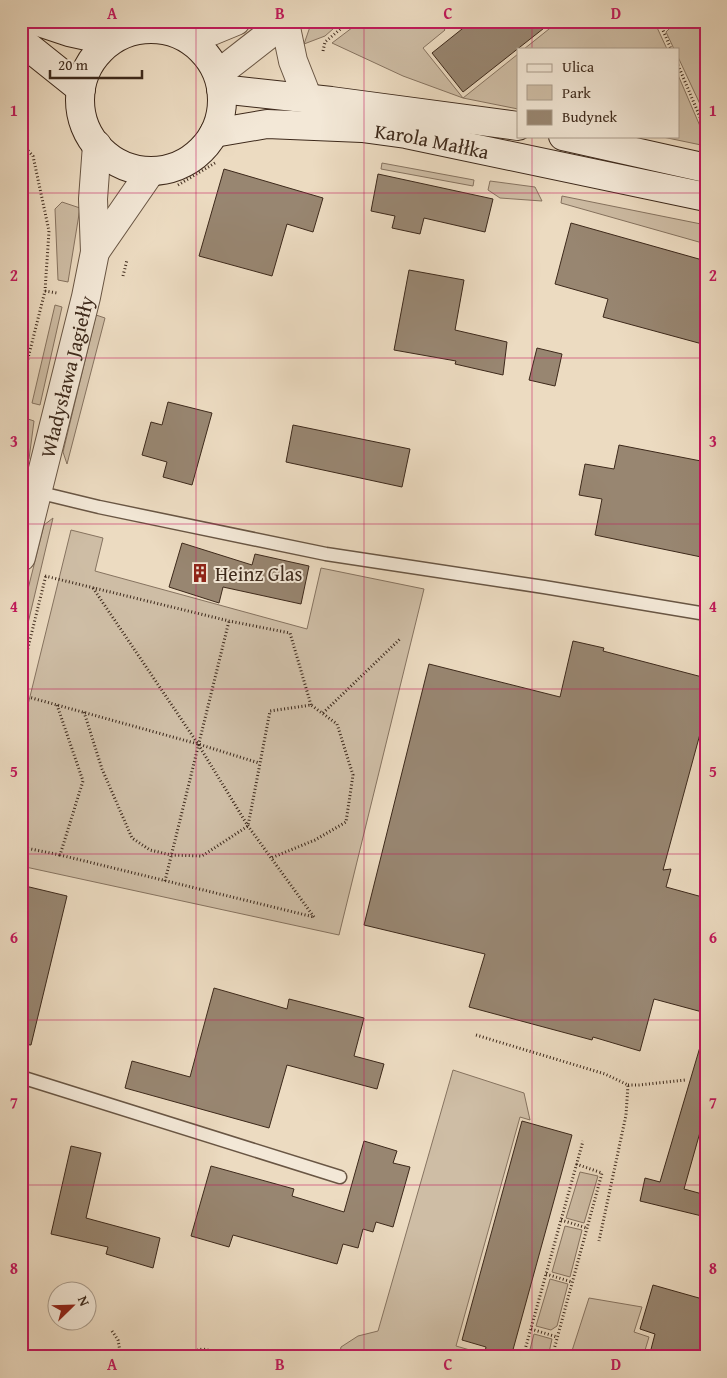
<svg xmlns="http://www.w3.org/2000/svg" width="727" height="1378" font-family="'Gentium Book Plus',serif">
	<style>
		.green { fill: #cebda5; stroke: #867360 }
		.building { fill: #988671; stroke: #3d291b }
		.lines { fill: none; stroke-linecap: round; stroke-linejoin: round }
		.service-casing { stroke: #695644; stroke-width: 15 }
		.tertiary-casing { stroke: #695644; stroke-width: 30 }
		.secondary-casing { stroke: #3d291b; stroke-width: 30 }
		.path { stroke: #3d291b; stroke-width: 3; stroke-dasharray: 1 2.5; stroke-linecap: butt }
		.service { stroke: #f3e8d7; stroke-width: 12 }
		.tertiary { stroke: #f3e8d7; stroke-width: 28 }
		.secondary { stroke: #f3e8d7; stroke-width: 28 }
		.grid { fill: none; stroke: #c2185b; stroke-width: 1; stroke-opacity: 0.55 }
		.labels { text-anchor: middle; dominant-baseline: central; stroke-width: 4; stroke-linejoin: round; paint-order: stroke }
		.street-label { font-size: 20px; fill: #3d291b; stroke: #f3e8d7 }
		.poi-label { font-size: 20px; fill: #3d291b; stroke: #f3e8d7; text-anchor: start }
		.neatline { fill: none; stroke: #c2185b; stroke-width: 2 }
		.grid-label { font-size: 16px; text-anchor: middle; font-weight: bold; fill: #c2185b }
	</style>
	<rect width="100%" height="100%" fill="#ecdbc1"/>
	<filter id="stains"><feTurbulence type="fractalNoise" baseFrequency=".004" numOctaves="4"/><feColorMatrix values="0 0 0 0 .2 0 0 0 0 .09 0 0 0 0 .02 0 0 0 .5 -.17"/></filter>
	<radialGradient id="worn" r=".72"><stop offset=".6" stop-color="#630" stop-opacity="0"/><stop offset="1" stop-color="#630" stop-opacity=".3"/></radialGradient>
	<g class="green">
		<path d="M312,21h30l-17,15 -21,8z"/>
		<path d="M361,21h77l7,9 -22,18 40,50 55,-44v55l-55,-11 -60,-22 -71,-33z"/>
		<path d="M559,21h95l13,28h-143z"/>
		<path d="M677,21h26l3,3v93l-28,-60v-8h-4l-8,-17z"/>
		<path d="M678,75l25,58 3,-1v14l-48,-10h20z"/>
		<path d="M382,163l92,17 -1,6 -92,-17z"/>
		<path d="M490,181l45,6 7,14 -42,-3 -12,-8z"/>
		<path d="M562,196l144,29v19l-145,-41z"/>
		<path d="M62,202l18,6 -12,74 -10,-2 -3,-71z"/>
		<path d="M55,305l7,2 -22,98 -8,-2z"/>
		<path d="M96,315l9,3 -38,146 -4,-12z"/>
		<path d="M28,419l6,2 -5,38 -5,6h-3v-25l3,-18z"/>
		<path d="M53,518l-29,122h-3v-23l23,-92z"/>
		<path d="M71,530l32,8 -8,33 212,58 14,-61 103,21 -85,346 -318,-69v-133z"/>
		<path d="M453,1070l71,23 6,27 -10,-3 -64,229 38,11h-155l2,-10 17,-11 20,-5z"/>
		<path d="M580,1172l18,4 -14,47 -18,-5z"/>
		<path d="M565,1226l17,4 -12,47 -18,-5z"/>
		<path d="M550,1279l18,5 -11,42 -6,4 -15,-4z"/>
		<path d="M589,1298l53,9 -8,25 15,5 -6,20h-73z"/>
		<path d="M534,1334l18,5 -4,18h-20z"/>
	</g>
	<g class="building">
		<path d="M472,21h81l-90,71 -31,-39z"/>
		<path d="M224,169l99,29 -10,34 -26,-8 -15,52 -73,-20z"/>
		<path d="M378,174l115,25 -8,33 -61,-14 -4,16 -28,-6 3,-12 -24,-5z"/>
		<path d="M571,223l135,38v84l-103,-28 5,-18 -53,-15z"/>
		<path d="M409,270l55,10 -9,50 52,12 -4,33 -48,-11 1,-3 -62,-11z"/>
		<path d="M537,348l25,6 -7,32 -26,-6z"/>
		<path d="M168,402l44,11 -20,72 -29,-8 4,-15 -25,-7 9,-33 11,3z"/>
		<path d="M293,425l117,24 -8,38 -116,-25z"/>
		<path d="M619,445l87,17v96l-111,-23 7,-36 -23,-4 6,-31 29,5z"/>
		<path d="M182,543l70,22 3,-11 54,12 -8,38 -78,-17 -4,16 -50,-16z"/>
		<path d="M573,641l31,7 -1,3 103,27v34l-43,158 8,-1 -5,18 40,11v115l-52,-14 -14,52 -47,-14 -1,3 -123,-33 16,-53 -121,-29 65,-261 131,33z"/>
		<path d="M21,885l46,11 -36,149 -10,-1z"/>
		<path d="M214,988l73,21 2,-10 75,19 -10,38 30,8 -7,25 -90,-24 -18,63 -144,-40 7,-27 58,16z"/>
		<path d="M700,1047l6,1v63l-22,78 22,6v22l-66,-16 5,-23 15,4z"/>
		<path d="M522,1121l50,14 -61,222h-10l-16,-5 1,-5 -24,-7z"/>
		<path d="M364,1141l33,10 -4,12 17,4 -17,60 -17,-5 -3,10 -10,-3 -5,19 -15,-4 -6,20 -104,-29 -4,12 -38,-11 20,-70 83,23 -2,7 52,16z"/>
		<path d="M71,1146l30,7 -15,65 74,20 -7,30 -47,-14 2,-7 -57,-13z"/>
		<path d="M653,1285l53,15v57h-57l6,-23 -15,-5z"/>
	</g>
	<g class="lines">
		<g class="service-casing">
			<g id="service">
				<path d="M37,492l62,15 227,47 218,33 162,27"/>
				<path d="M21,1077l319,100"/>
			</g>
		</g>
		<g class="tertiary-casing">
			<g id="tertiary">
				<path d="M285,23l8,38 15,38"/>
				<path d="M190,40l46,-19"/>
				<path d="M218,74l68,-53"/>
				<path d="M95,252l56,-81"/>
				<path id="s1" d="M21,557l65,-260 9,-45 -2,-53 4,-54"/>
			</g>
		</g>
		<g class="secondary-casing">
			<g id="secondary">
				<path d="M36,21l33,11 41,9"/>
				<circle cx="151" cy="100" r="71"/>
				<path d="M21,41l60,48"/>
				<path d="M221,89l110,12 187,25"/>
				<path id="s2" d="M214,133l53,-9 95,4 44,6 300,63"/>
				<path d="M563,136l143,32"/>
			</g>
		</g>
		<g class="path">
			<path d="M448,21v1"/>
			<path d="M659,21l12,28"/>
			<path d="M323,51l2,-9 25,-21"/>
			<path d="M678,65l27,64"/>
			<path d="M21,143l12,13 16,75 -4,60 -24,95"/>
			<path d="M178,185l37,-22"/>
			<path d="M123,276l4,-16"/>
			<path d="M45,291l12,2"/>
			<path d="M45,576l184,45 61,12 21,72"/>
			<path d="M93,588l105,156 50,82 66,91"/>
			<path d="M21,648l6,2"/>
			<path d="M21,676l25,-101"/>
			<path d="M21,695l177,49 61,19"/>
			<path d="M57,705l26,76 -23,74 254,62"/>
			<path d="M84,712l18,57 30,69 18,12 21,5 31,1 46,-30 22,-115 41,-6 26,19 16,51 -7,47 -31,18 -44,18"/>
			<path d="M323,713l78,-75"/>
			<path d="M21,847l39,8"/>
			<path d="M165,881l64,-260"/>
			<path d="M476,1035l129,39 23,11 -2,30 -27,126"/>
			<path d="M628,1085h11l46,-5"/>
			<path d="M561,1220l26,8"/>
			<path d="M546,1274l26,8"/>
			<path d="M531,1329l26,8"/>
			<path d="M112,1331l6,9 3,17"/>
			<path d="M189,1357l9,-7 4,-1 45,8"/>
			<path d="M523,1357l60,-216"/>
			<path d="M552,1357l50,-184 -26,-9"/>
		</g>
		<use href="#service" class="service"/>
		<use href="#tertiary" class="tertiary"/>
		<use href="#secondary" class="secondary"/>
	</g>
	<path class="grid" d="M196,21v1336M364,21v1336M532,21v28M532,136v1221M21,193h685M21,358h685M21,524h685M21,689h685M21,854h685M21,1020h685M21,1185h685"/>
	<defs>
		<g id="building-bare" transform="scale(1.5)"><path d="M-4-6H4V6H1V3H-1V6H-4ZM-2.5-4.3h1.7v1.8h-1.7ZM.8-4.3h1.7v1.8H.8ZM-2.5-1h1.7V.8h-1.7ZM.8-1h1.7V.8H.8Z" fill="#8f2418" stroke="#f3e8d7" stroke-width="2.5" paint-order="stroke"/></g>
	</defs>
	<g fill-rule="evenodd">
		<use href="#building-bare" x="200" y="573"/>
	</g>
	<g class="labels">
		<g class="street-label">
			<text stroke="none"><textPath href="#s2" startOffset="220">Karola Małłka</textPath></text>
			<text stroke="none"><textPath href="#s1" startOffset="186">Władysława Jagiełły</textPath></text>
		</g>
		<g class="poi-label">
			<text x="215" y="573">Heinz Glas</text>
		</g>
	</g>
	<rect width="727" height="1378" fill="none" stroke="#ecdbc1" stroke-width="55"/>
	<rect x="517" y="48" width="162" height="90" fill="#f3e8d7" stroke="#aa9c8c"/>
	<rect x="527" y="64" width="25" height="8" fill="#f3e8d7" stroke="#aa9c8c"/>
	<text x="562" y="72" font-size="15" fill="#3d291b">Ulica</text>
	<rect x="527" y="85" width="25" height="15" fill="#cebda5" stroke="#aa9c8c"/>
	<text x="562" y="98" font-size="15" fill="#3d291b">Park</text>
	<rect x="527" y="110" width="25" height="15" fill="#988671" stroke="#aa9c8c"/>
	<text x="562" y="122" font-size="15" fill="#3d291b">Budynek</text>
	<g transform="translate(72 1306) rotate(67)"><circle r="24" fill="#f3e8d7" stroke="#aa9c8c"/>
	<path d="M0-4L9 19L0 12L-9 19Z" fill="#8f2418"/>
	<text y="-8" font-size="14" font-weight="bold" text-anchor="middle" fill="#3d291b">N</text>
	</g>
	<path d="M50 70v8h92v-8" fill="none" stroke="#3d291b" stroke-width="2.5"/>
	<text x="58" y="70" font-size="15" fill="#3d291b" stroke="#f3e8d7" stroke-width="4" paint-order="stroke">20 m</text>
	<rect x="28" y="28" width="672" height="1322" class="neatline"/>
	<g class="grid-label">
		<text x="112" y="19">A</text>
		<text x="280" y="19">B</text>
		<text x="448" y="19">C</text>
		<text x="616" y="19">D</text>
		<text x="14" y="116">1</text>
		<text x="713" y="116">1</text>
		<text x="14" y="281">2</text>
		<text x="713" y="281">2</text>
		<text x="14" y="447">3</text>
		<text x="713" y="447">3</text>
		<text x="14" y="612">4</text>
		<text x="713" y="612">4</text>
		<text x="14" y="777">5</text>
		<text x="713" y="777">5</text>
		<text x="14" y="943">6</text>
		<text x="713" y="943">6</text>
		<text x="14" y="1108">7</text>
		<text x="713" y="1108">7</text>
		<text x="14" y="1274">8</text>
		<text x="713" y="1274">8</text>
		<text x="112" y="1370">A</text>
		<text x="280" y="1370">B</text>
		<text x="448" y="1370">C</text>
		<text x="616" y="1370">D</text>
	</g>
	<rect width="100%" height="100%" filter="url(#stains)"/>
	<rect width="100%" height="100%" fill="url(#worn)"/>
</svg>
